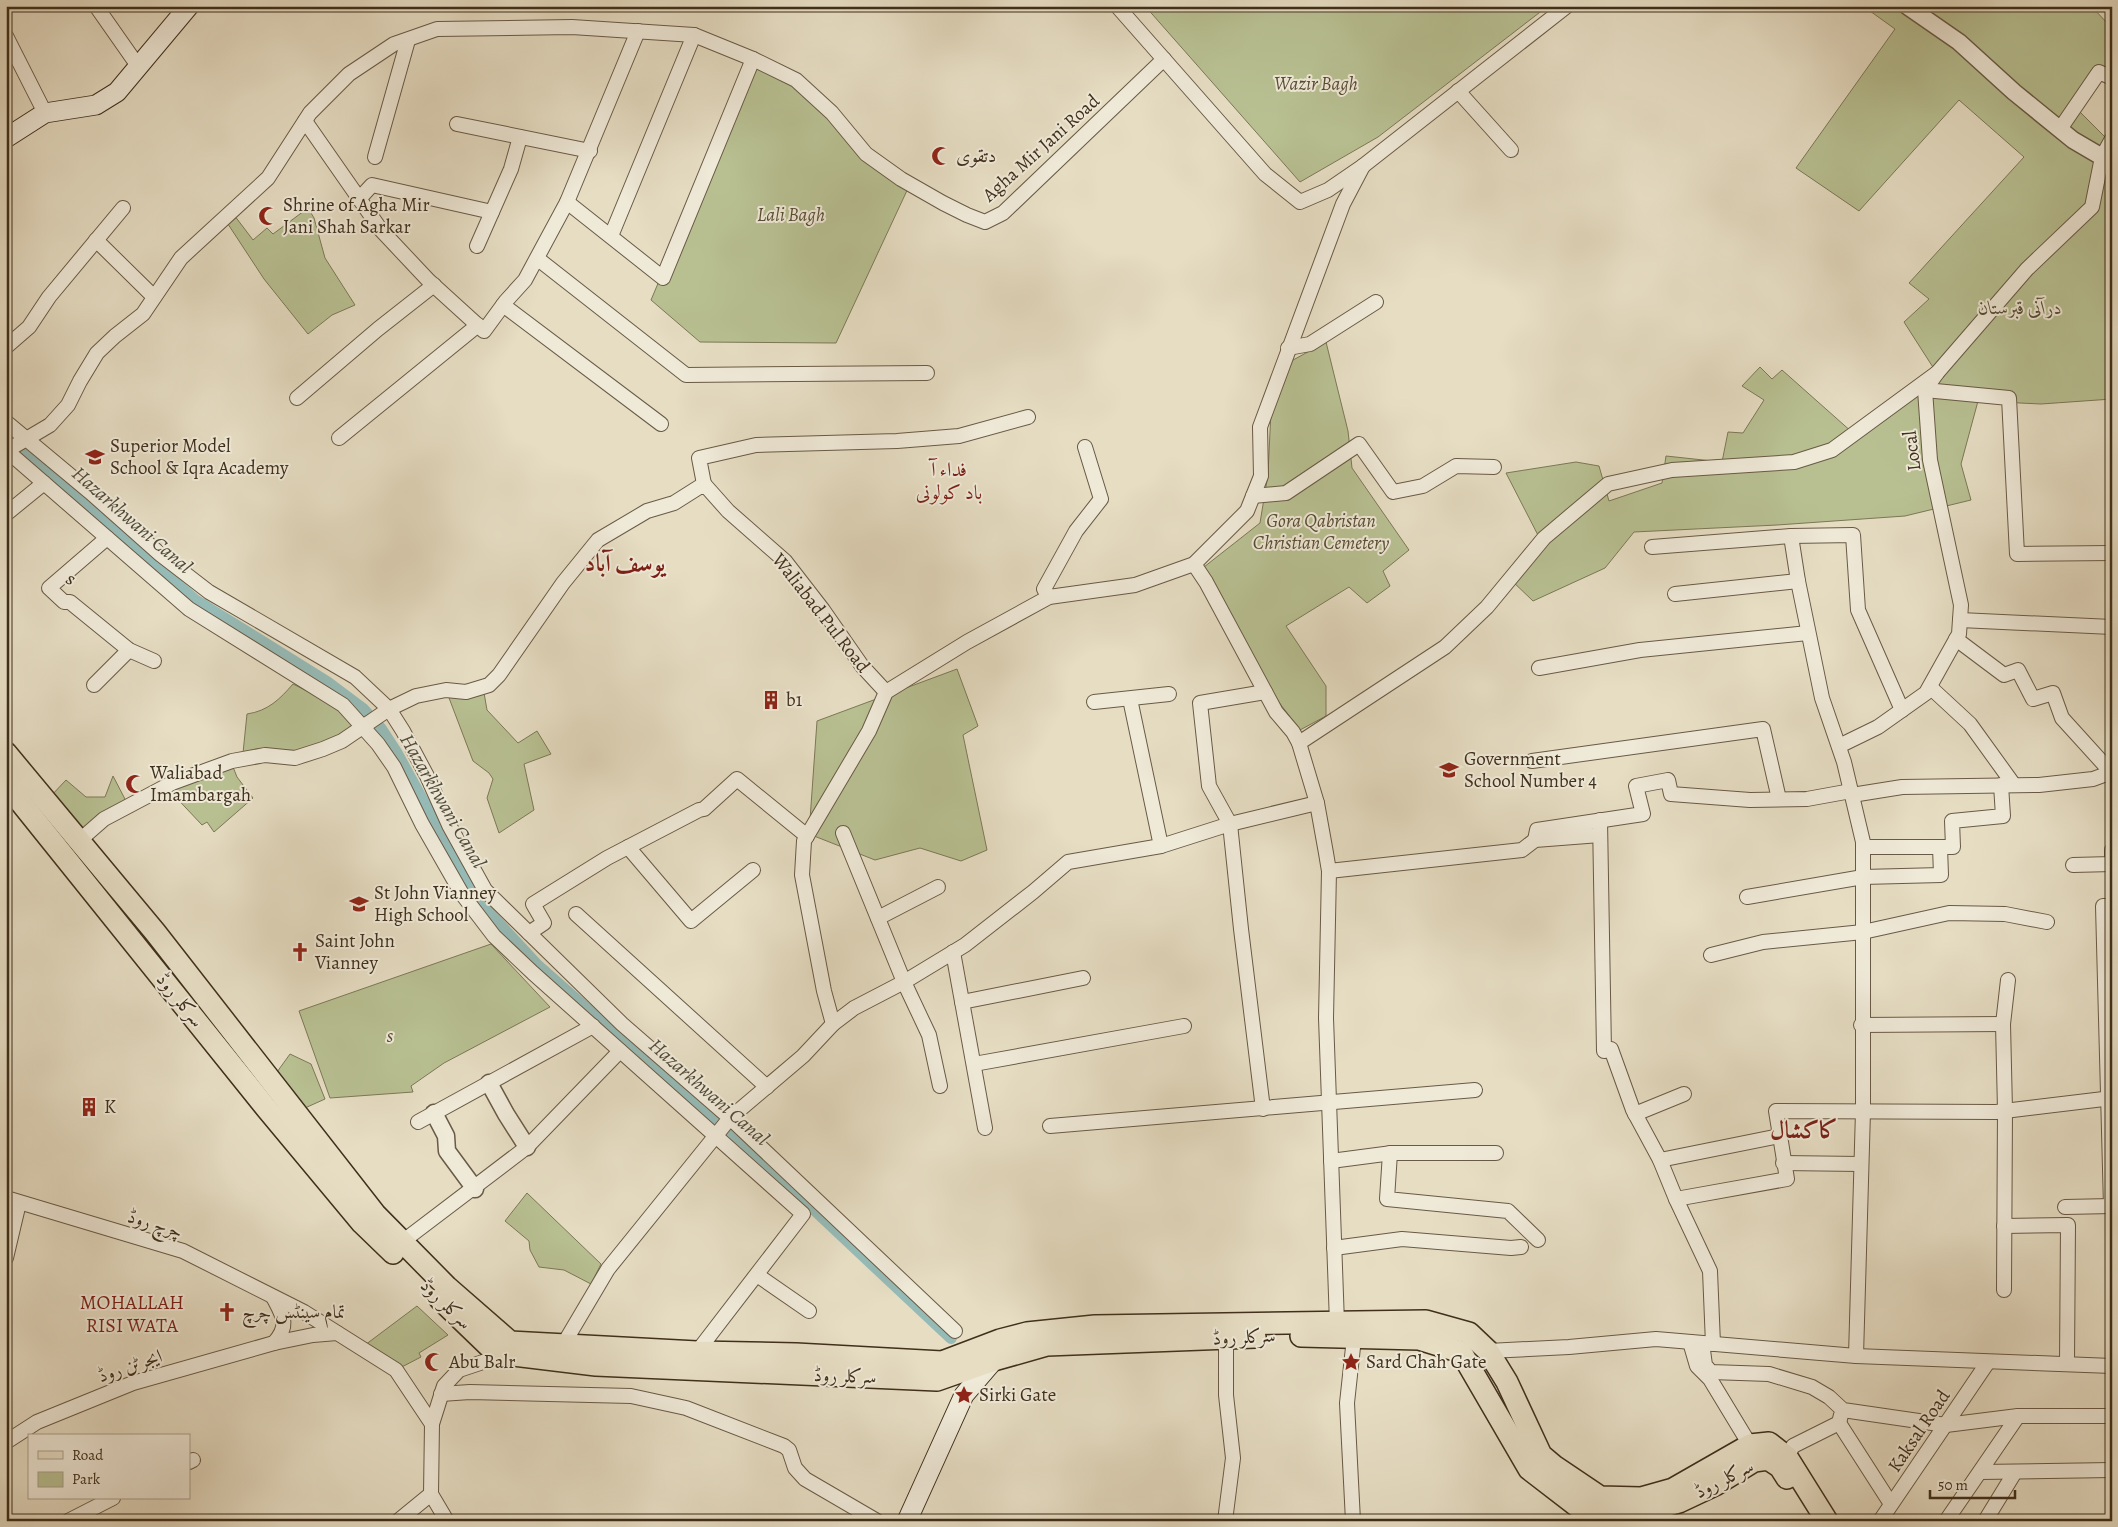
<svg xmlns="http://www.w3.org/2000/svg" width="2118" height="1527" font-family="Alegreya,Amiri,serif">
	<style>
		.green { fill: #b8c092; stroke: #7c7856 }
		.lines { fill: none; stroke-linecap: round; stroke-linejoin: round }
		.canal { stroke: #96bbb7; stroke-width: 12 }
		.minor-casing { stroke: #695a45; stroke-width: 16 }
		.tertiary-casing { stroke: #695a45; stroke-width: 19 }
		.secondary-casing { stroke: #3f2f1b; stroke-width: 21 }
		.primary-casing { stroke: #3f2f1b; stroke-width: 24 }
		.minor { stroke: #efe9d8; stroke-width: 14 }
		.tertiary { stroke: #efe9d8; stroke-width: 16 }
		.secondary { stroke: #efe9d8; stroke-width: 19 }
		.primary { stroke: #e6ddc3; stroke-width: 21 }
		.labels { text-anchor: middle; dominant-baseline: central; stroke-width: 4; stroke-linejoin: round; paint-order: stroke }
		.park-label { font-size: 19px; font-style: italic; fill: #574c33; stroke: #efe9d8 }
		.street-label { font-size: 19px; fill: #3f2f1b; stroke: #efe9d8 }
		.poi-label { font-size: 19px; fill: #3f2f1b; stroke: #efe9d8; text-anchor: start }
		.neighbourhood-label { font-size: 20px; fill: #7a1f14; stroke: #efe9d8 }
		.water-label { font-size: 20px; font-style: italic; fill: #504b3a; stroke: #efe9d8 }
		.district-label { font-size: 24px; font-weight: bold; fill: #7a1f14; stroke: #efe9d8 }
	</style>
	<rect width="100%" height="100%" fill="#e6ddc3"/>
	<filter id="stains"><feTurbulence type="fractalNoise" baseFrequency=".004" numOctaves="4"/><feColorMatrix values="0 0 0 0 .2 0 0 0 0 .09 0 0 0 0 .02 0 0 0 .5 -.17"/></filter>
	<radialGradient id="worn" r=".72"><stop offset=".6" stop-color="#630" stop-opacity="0"/><stop offset="1" stop-color="#630" stop-opacity=".3"/></radialGradient>
	<g class="green">
		<path d="M1145,6h403l-170,131 -78,45z"/>
		<path d="M1863,6h228l21,22v37l-32,47 32,32v255l-71,5 -63,-3 -17,63 10,36 -66,16 -128,9 -143,7 -29,36 -72,33 -23,-22 31,-38 -35,-68 70,-11 23,4 10,35 53,-18 4,-27 56,6 6,-30 15,1 21,-33 -22,-14 18,-19 12,12 10,-9 71,63 83,-61 -32,-50 25,-23 -20,-16 115,-126 -65,-57 -100,111 -63,-43 99,-139z"/>
		<path d="M753,59l43,21 70,74 44,30 -74,159 -136,-1 -49,-42z"/>
		<path d="M308,208l6,10 11,40 30,47 -23,10 -24,19 -44,-55 -40,-61 7,-7 22,29 14,-12 6,6z"/>
		<path d="M1326,342l22,89 4,37 57,82 -26,21 7,15 -23,17 -18,-16 -63,39 40,60v30l-26,14 -22,-29 -74,-134 56,-44 8,-49 3,-63 13,-46z"/>
		<path d="M957,669l21,57 -15,9 24,115 -26,11 -41,-13 -45,12 -66,-26 8,-113z"/>
		<path d="M293,684l40,20 21,24 -13,8 -46,17h-52l4,-39c21,-3 33,-15 46,-30z"/>
		<path d="M483,687l4,23 31,33 19,-12 14,23 -27,10 10,46 -35,23 -12,-35 6,-19 -4,-6 -16,-12 -27,-71z"/>
		<path d="M233,767l4,10 16,21 -39,34 -7,-10 -5,3 -33,-35z"/>
		<path d="M113,776l13,25 -48,32 -28,-36 16,-17 20,17h19z"/>
		<path d="M491,944l59,63 -106,56 -33,23 2,6 -83,6 -31,-87z"/>
		<path d="M290,1054l21,10 14,35 -20,9 -28,-36z"/>
		<path d="M527,1193l74,71 -10,20 -27,-14 -25,-3 -9,-17 -1,-9 -24,-20z"/>
		<path d="M417,1306l31,29 -29,18 2,4 -25,13 -35,-22z"/>
	</g>
	<g class="lines">
		<path class="canal" d="M6,437l189,163 132,82 36,27 18,20 15,23 82,149 59,64 267,235 147,138"/>
		<g class="minor-casing">
			<g id="minor">
				<path d="M96,6l42,60"/>
				<path d="M1117,6l148,168 35,28 28,-12 35,-24 204,-160"/>
				<path d="M6,36l39,77"/>
				<path d="M1458,91l53,59"/>
				<path d="M305,121l76,109 48,51 55,50 22,-30 19,-21 42,-78 71,-171"/>
				<path d="M457,124l133,27"/>
				<path d="M2060,129l39,-57 13,6"/>
				<path d="M375,157l33,-117"/>
				<path d="M359,199l13,-14 120,27"/>
				<path d="M567,202l96,76 90,-219"/>
				<path d="M611,236l83,-201"/>
				<path d="M96,240l58,57"/>
				<path d="M477,246l34,-77 9,-32"/>
				<path d="M538,259l148,116 241,-2"/>
				<path d="M503,305l158,119"/>
				<path d="M6,347l23,-20 20,-30 74,-89"/>
				<path d="M1288,348l22,-4 66,-42"/>
				<path d="M1925,390l84,8 8,156 95,-1"/>
				<path d="M297,398l81,-69 56,-44"/>
				<path d="M6,422l84,70 71,63 48,37 146,85 34,32 14,22 24,45 22,49 36,65 137,134 108,94 225,213"/>
				<path d="M339,438l139,-113"/>
				<path d="M6,450l183,159 154,96 35,39 16,23 28,57 40,70 32,42 39,37 270,241 -106,138"/>
				<path d="M6,451l44,-26 18,-20 12,-24 17,-28 18,-17 28,-22 38,-56 87,-80 42,-65 39,-39 45,-30 43,-15 135,-2 122,8 59,24 43,21 36,33 34,41 35,25 42,24 24,12 18,7 18,-9 161,-154"/>
				<path d="M704,484l-5,-26 57,-13 141,-4 62,-5 69,-19"/>
				<path d="M1253,496l33,-3 73,-49 34,48 30,-6 33,-20 38,1"/>
				<path d="M6,514l38,-31"/>
				<path d="M1791,536l7,45 24,117 22,64 19,80v269l-7,245"/>
				<path d="M107,538l-58,50 15,14h6l59,48 25,11"/>
				<path d="M1652,547l139,-11 62,-1 5,75 44,100"/>
				<path d="M1194,564l12,18 70,130 17,20 6,11 18,60 9,50 3,18 -3,147 11,305"/>
				<path d="M1675,594l123,-13"/>
				<path d="M1049,597l-5,-8 32,-58 25,-32 -16,-52"/>
				<path d="M1960,620l152,7"/>
				<path d="M1956,639l48,36 14,-5 15,29 20,-6 9,25 49,54"/>
				<path d="M1539,668l101,-18 168,-17"/>
				<path d="M94,685l35,-35"/>
				<path d="M1930,687l40,37 44,61"/>
				<path d="M1130,699l31,147"/>
				<path d="M1094,702l75,-8"/>
				<path d="M1299,743l146,-96 42,-40 57,-69 64,-54 64,-14 122,-8 38,-12 105,-77"/>
				<path d="M1839,746l39,-19 48,-34 33,-59 2,-29 -31,-145 -5,-70 12,-17 90,-104 65,-62 10,-50 10,-18"/>
				<path d="M1532,761l231,-32 16,70"/>
				<path d="M1852,795l50,-8 137,-2 54,-6 19,-7"/>
				<path d="M1600,820l4,231 7,-2 22,61 27,50 16,39 34,72 3,73"/>
				<path d="M843,833l61,149 25,53 11,51"/>
				<path d="M80,840l24,-21 68,-36 60,-22 33,-6 30,3 28,-9 19,-8 47,-32 27,-13 30,-6 20,2 23,-7 10,-10 64,-92 35,-43 49,-29 27,-8 30,-19 24,27 57,50 38,49 39,56 24,26"/>
				<path d="M1535,840l2,-10 106,-16 -7,-28 32,-6 3,14 79,6 57,-1 44,-8"/>
				<path d="M628,847l63,74 62,-51"/>
				<path d="M1863,847h77"/>
				<path d="M2073,865l39,-1v-14"/>
				<path d="M1329,871l193,-21 13,-10 65,-5"/>
				<path d="M1747,897l116,-20 78,-2 -1,-28h13l-1,-26 51,-5 -2,-31"/>
				<path d="M576,914l191,173"/>
				<path d="M878,918l60,-31"/>
				<path d="M529,933l15,-10 -11,-19 74,-46 92,-48 5,-1 33,-30 70,57"/>
				<path d="M953,952l32,176"/>
				<path d="M1711,955l52,-13 100,-10 86,-19 56,1 42,8"/>
				<path d="M962,1002l121,-24"/>
				<path d="M833,1024l-9,-33 -22,-116 2,-34 65,-110 17,-39 81,-50 82,-45 86,-12 59,-21 53,-53 14,-35 -1,-49 83,-223 20,-38"/>
				<path d="M1861,1025l142,-1"/>
				<path d="M974,1064l210,-38"/>
				<path d="M1263,1109l-22,-180 -11,-105 -21,-38 -9,-83 65,-11"/>
				<path d="M1635,1114l49,-20"/>
				<path d="M418,1122l175,-96"/>
				<path d="M1050,1126l425,-36"/>
				<path d="M1390,1153l-3,46 121,12 30,29"/>
				<path d="M1660,1160l119,-24"/>
				<path d="M1331,1161l61,-8h104"/>
				<path d="M1783,1163l77,1"/>
				<path d="M6,1198l177,53 121,61 92,58 36,54"/>
				<path d="M1676,1199l111,-20 -11,-68 220,1 116,-14"/>
				<path d="M2111,1206l-8,-300h9"/>
				<path d="M2065,1207l47,-1"/>
				<path d="M2004,1226l64,-1 -1,139"/>
				<path d="M402,1242l125,-95 93,-96"/>
				<path d="M1334,1248l68,-9 109,9 10,-1"/>
				<path d="M6,1258l13,-55"/>
				<path d="M757,1275l52,36"/>
				<path d="M2004,1290l1,-180 -2,-86 5,-44"/>
				<path d="M273,1297c10,19 17,28 1,46"/>
				<path d="M1690,1342l7,24 13,13 40,66"/>
				<path d="M1702,1343l3,22 6,7 58,2 43,13 17,10 14,13 103,15 72,-9h94"/>
				<path d="M563,1345l45,-76 122,-151 73,-62 30,-32 21,-16 50,-26 61,-37 68,-53 35,-30 93,-16 69,-22 87,-21"/>
				<path d="M1488,1351l81,-4 87,-8 200,17 256,10"/>
				<path d="M441,1394l29,-2 161,4 55,12 98,38 5,4 6,18 10,11 72,42"/>
				<path d="M1839,1423l52,81"/>
				<path d="M6,1442l31,-20 96,-39 141,-40 39,-8 24,-2"/>
				<path d="M1787,1457l6,-11 46,-23 2,-8"/>
				<path d="M189,1462l4,-2"/>
				<path d="M1980,1472l132,-2"/>
				<path d="M68,1521l45,-23"/>
				<path d="M398,1521l33,-27"/>
				<path d="M447,1521l-16,-27 1,-70 12,-38 15,-16 27,-9 10,-8"/>
				<path d="M1225,1521l8,-63 -7,-63v-57"/>
				<path d="M1353,1521l-6,-118 7,-65"/>
				<path d="M1880,1521l108,-159"/>
				<path d="M1946,1521l72,-105"/>
				<path d="M1985,1521l30,-49"/>
			</g>
		</g>
		<g class="tertiary-casing">
			<g id="tertiary">
				<path d="M1907,6l52,36 55,50 59,48 29,17 10,3"/>
				<path d="M489,1083l17,31 21,33"/>
				<path d="M434,1113l12,23 1,15 28,38"/>
			</g>
		</g>
		<g class="secondary-casing">
			<g id="secondary">
				<path d="M6,138l39,-25 51,-8 21,-13 72,-86"/>
				<path d="M907,1521l57,-126 30,-35"/>
			</g>
		</g>
		<g class="primary-casing">
			<g id="primary">
				<path d="M6,753l149,179 220,282 72,73 63,55 187,10 99,2 146,8 58,-22 27,-7 68,-7 331,-5 43,12 19,18 19,31 34,73 13,11 46,31 41,1 32,-9 77,-44 19,-2 18,14 40,64"/>
				<path d="M6,784l261,325 95,114 31,30"/>
				<path d="M440,1299l56,54 100,12 341,15 57,-20 53,-15 208,-8"/>
				<path d="M1301,1336l118,3 42,13 68,117 48,37 25,7 35,1 42,-12 36,-17 39,-24 14,-2 12,8 7,11"/>
			</g>
		</g>
		<use href="#minor" class="minor"/>
		<use href="#tertiary" class="tertiary"/>
		<use href="#secondary" class="secondary"/>
		<use href="#primary" class="primary"/>
	</g>
	<defs>
		<g id="mosque-bare" transform="scale(1.5)"><path d="M3.5-4.9A6 6 0 1 0 3.5 4.9A5 5 0 1 1 3.5-4.9Z" fill="#8f2418" stroke="#efe9d8" stroke-width="2.5" paint-order="stroke"/></g>
		<g id="school-bare" transform="scale(1.5)"><path d="M0-5L7-2L0 1L-7-2ZM-4 1L0 2.5L4 1V4Q0 6-4 4Z" fill="#8f2418" stroke="#efe9d8" stroke-width="2.5" paint-order="stroke"/></g>
		<g id="building-bare" transform="scale(1.5)"><path d="M-4-6H4V6H1V3H-1V6H-4ZM-2.5-4.3h1.7v1.8h-1.7ZM.8-4.3h1.7v1.8H.8ZM-2.5-1h1.7V.8h-1.7ZM.8-1h1.7V.8H.8Z" fill="#8f2418" stroke="#efe9d8" stroke-width="2.5" paint-order="stroke"/></g>
		<g id="church-bare" transform="scale(1.5)"><path d="M-1.2-6h2.4v3.5h3.3v2.4h-3.3V6h-2.4V-.1h-3.3v-2.4h3.3Z" fill="#8f2418" stroke="#efe9d8" stroke-width="2.5" paint-order="stroke"/></g>
		<g id="sight-bare" transform="scale(1.5)"><path d="M0-6L1.8-2.2L6-1.7L2.9 1.2L3.7 5.4L0 3.3L-3.7 5.4L-2.9 1.2L-6-1.7L-1.8-2.2Z" fill="#8f2418" stroke="#efe9d8" stroke-width="2.5" paint-order="stroke"/></g>
	</defs>
	<g fill-rule="evenodd">
		<use href="#mosque-bare" x="941" y="156"/>
		<use href="#mosque-bare" x="268" y="216"/>
		<use href="#school-bare" x="95" y="457"/>
		<use href="#building-bare" x="771" y="700"/>
		<use href="#school-bare" x="1449" y="770"/>
		<use href="#mosque-bare" x="135" y="784"/>
		<use href="#school-bare" x="359" y="904"/>
		<use href="#church-bare" x="300" y="952"/>
		<use href="#building-bare" x="89" y="1107"/>
		<use href="#church-bare" x="227" y="1312"/>
		<use href="#mosque-bare" x="434" y="1362"/>
		<use href="#sight-bare" x="1351" y="1362"/>
		<use href="#sight-bare" x="964" y="1395"/>
	</g>
	<g class="labels">
		<g class="park-label">
			<text x="1316" y="84">Wazir Bagh</text>
			<text x="791" y="215">Lali Bagh</text>
			<text x="2020" y="308">درآنی قبرستان</text>
			<text x="1321" y="521">Gora Qabristan<tspan x="1321" dy="22">Christian Cemetery</tspan></text>
			<text x="390" y="1036">s</text>
		</g>
		<g class="street-label">
			<text transform="translate(1041 148) rotate(-42)">Agha Mir Jani Road</text>
			<text transform="translate(1912 451) rotate(-97)">Local</text>
			<text transform="translate(71 579) rotate(36)">s</text>
			<text transform="translate(821 613) rotate(52)">Waliabad Pul Road</text>
			<text transform="translate(180 1000) rotate(51)">سرکلر روڈ</text>
			<text transform="translate(155 1224) rotate(17)">چرچ روڈ</text>
			<text transform="translate(446 1304) rotate(44)">سرکلر روڈ</text>
			<text transform="translate(1244 1337) rotate(-3)">سرکلر روڈ</text>
			<text transform="translate(130 1366) rotate(-19)">ایجرٹن روڈ</text>
			<text transform="translate(845 1376) rotate(2)">سرکلر روڈ</text>
			<text transform="translate(1919 1431) rotate(-56)">Kaksal Road</text>
			<text transform="translate(1724 1479) rotate(-27)">سرکلر روڈ</text>
		</g>
		<g class="poi-label">
			<text x="956" y="156">دتقوى</text>
			<text x="283" y="205">Shrine of Agha Mir<tspan x="283" dy="22">Jani Shah Sarkar</tspan></text>
			<text x="110" y="446">Superior Model<tspan x="110" dy="22">School &amp; Iqra Academy</tspan></text>
			<text x="786" y="700">b1</text>
			<text x="1464" y="759">Government<tspan x="1464" dy="22">School Number 4</tspan></text>
			<text x="150" y="773">Waliabad<tspan x="150" dy="22">Imambargah</tspan></text>
			<text x="374" y="893">St John Vianney<tspan x="374" dy="22">High School</tspan></text>
			<text x="315" y="941">Saint John<tspan x="315" dy="22">Vianney</tspan></text>
			<text x="104" y="1107">K</text>
			<text x="242" y="1312">تمام سینٹس چرچ</text>
			<text x="449" y="1362">Abu Balr</text>
			<text x="1366" y="1362">Sard Chah Gate</text>
			<text x="979" y="1395">Sirki Gate</text>
		</g>
		<g class="neighbourhood-label">
			<text x="949" y="469">فداء آ<tspan x="949" dy="23">باد کولونی</tspan></text>
			<text x="132" y="1302">MOHALLAH<tspan x="132" dy="23">RISI WATA</tspan></text>
		</g>
		<g class="water-label">
			<text transform="translate(132 520) rotate(41)">Hazarkhwani Canal</text>
			<text transform="translate(443 801) rotate(60)">Hazarkhwani Canal</text>
			<text transform="translate(709 1092) rotate(41)">Hazarkhwani Canal</text>
		</g>
		<g class="district-label">
			<text x="625" y="563">یوسف آباد</text>
			<text x="1804" y="1130">کاکشال</text>
		</g>
	</g>
	<rect width="2118" height="1527" fill="none" stroke="#e6ddc3" stroke-width="25"/>
	<rect x="8" y="8" width="2103" height="1512" fill="none" stroke="#3f2f1b" stroke-width="2.5"/>
	<rect x="12" y="12" width="2093" height="1502" fill="none" stroke="#3f2f1b"/>
	<rect x="28" y="1434" width="162" height="65" fill="#efe9d8" stroke="#a99f8c"/>
	<rect x="38" y="1451" width="25" height="8" fill="#e6ddc3" stroke="#a99f8c"/>
	<text x="72" y="1460" font-size="15" fill="#3f2f1b">Road</text>
	<rect x="38" y="1472" width="25" height="15" fill="#b8c092" stroke="#a99f8c"/>
	<text x="72" y="1484" font-size="15" fill="#3f2f1b">Park</text>
	<path d="M1930 1490v8h85v-8" fill="none" stroke="#3f2f1b" stroke-width="2.5"/>
	<text x="1938" y="1490" font-size="15" fill="#3f2f1b" stroke="#efe9d8" stroke-width="4" paint-order="stroke">50 m</text>
	<rect width="100%" height="100%" filter="url(#stains)"/>
	<rect width="100%" height="100%" fill="url(#worn)"/>
</svg>
